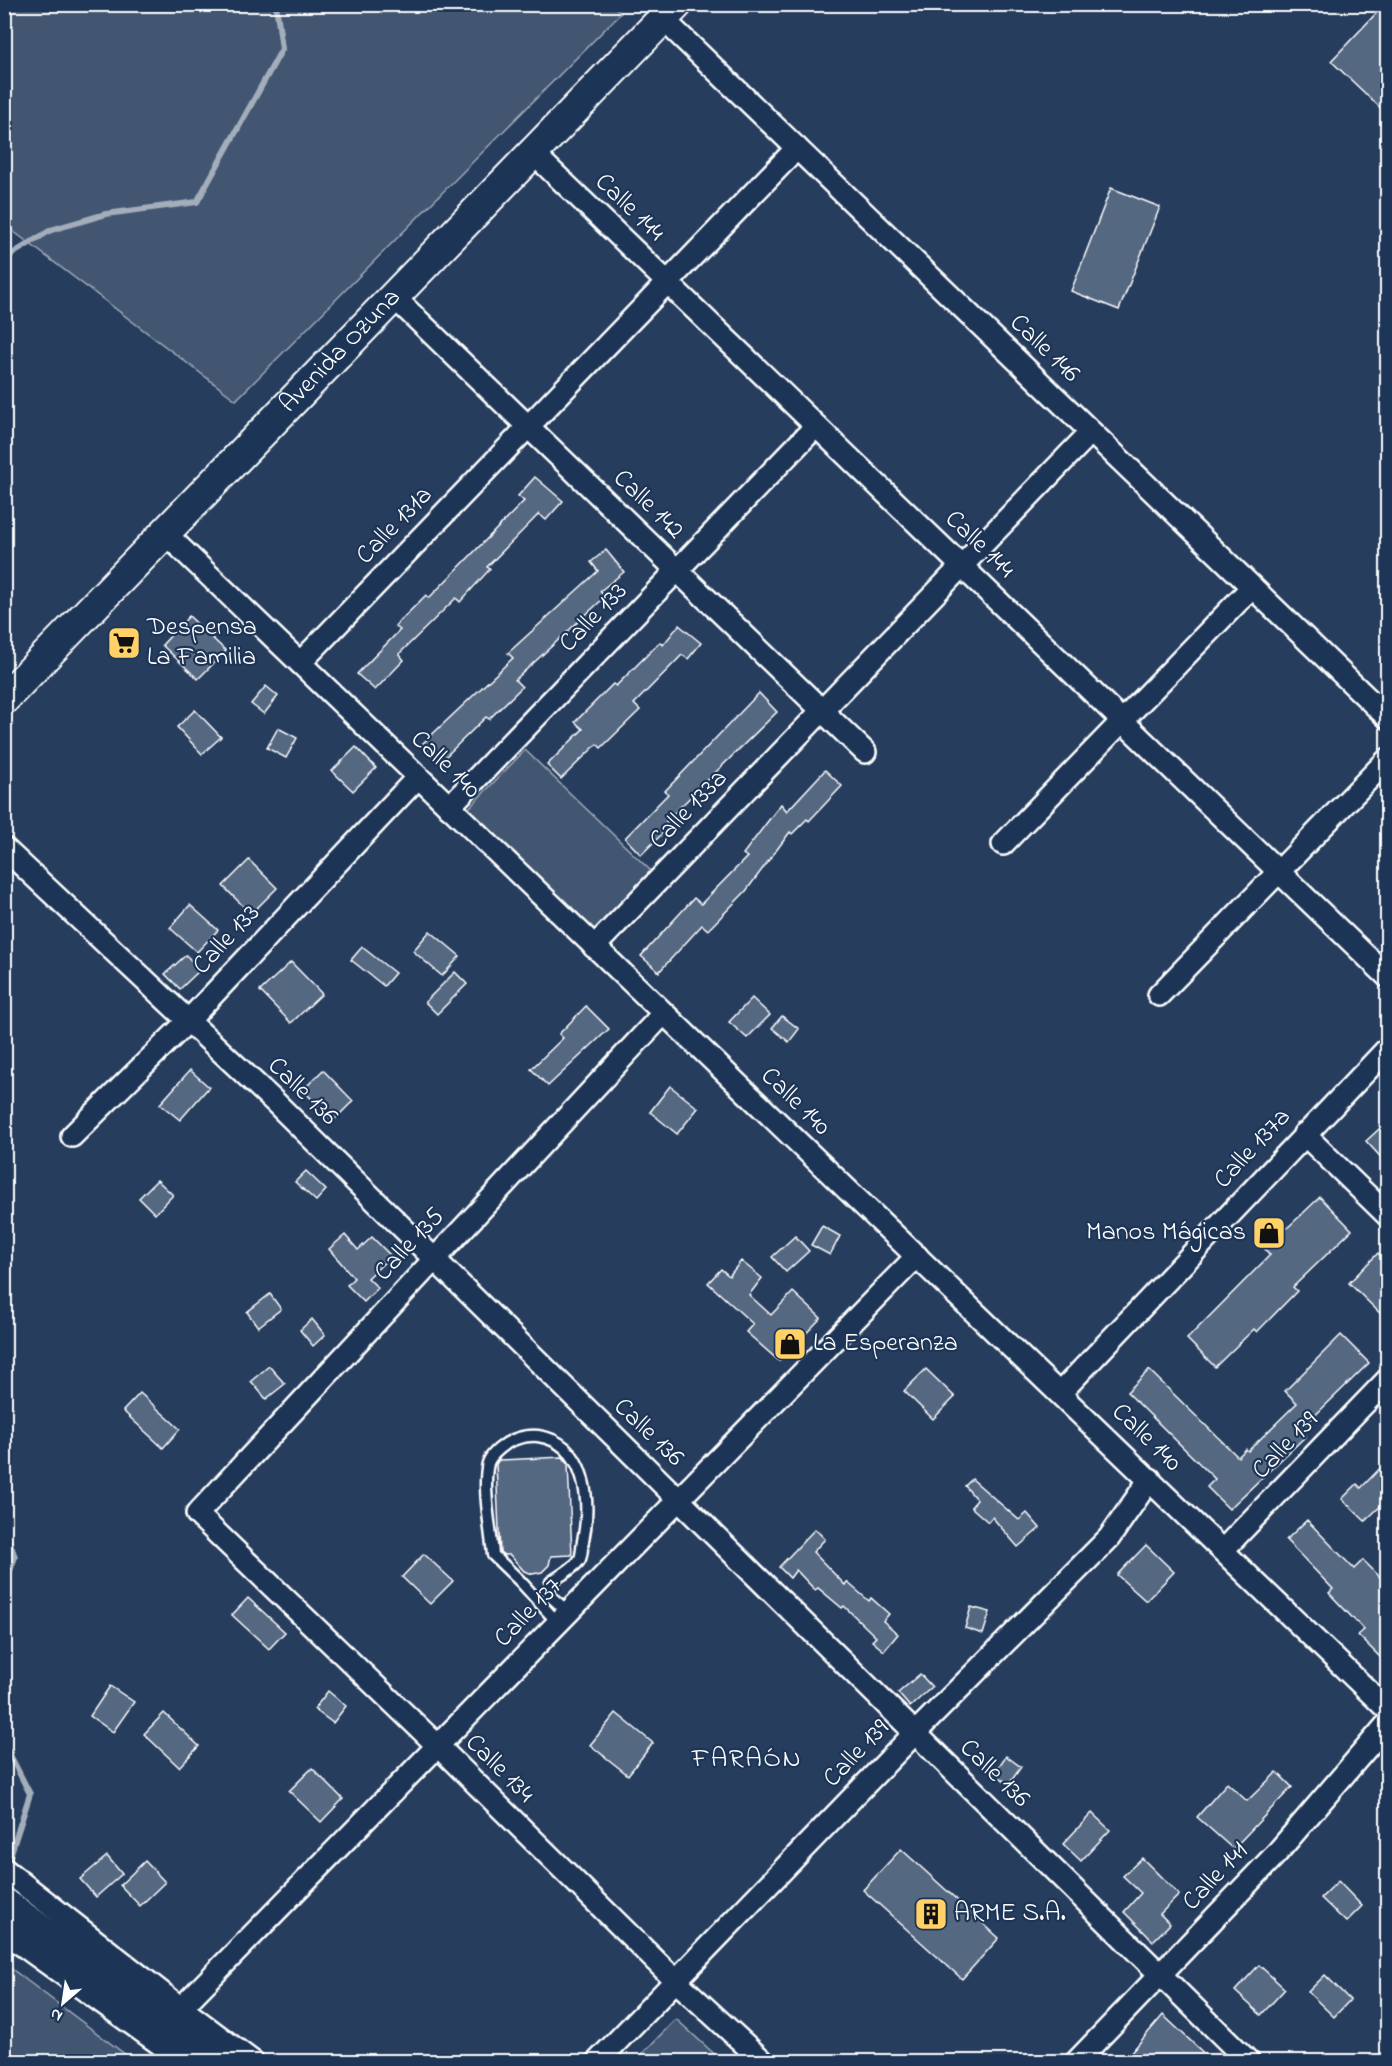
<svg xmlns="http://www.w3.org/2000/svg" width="1392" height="2066" font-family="'Indie Flower',sans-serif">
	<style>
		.green { fill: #425672; stroke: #a0aab8; stroke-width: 1.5 }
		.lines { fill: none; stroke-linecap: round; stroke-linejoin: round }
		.stream { stroke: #a4aebb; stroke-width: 6 }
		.building { fill: #556781; stroke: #fff; stroke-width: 1.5 }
		.service-casing { stroke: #fff; stroke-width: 15 }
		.minor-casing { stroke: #fff; stroke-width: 26 }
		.secondary-casing { stroke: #fff; stroke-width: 34 }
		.trunk-casing { stroke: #fff; stroke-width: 38 }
		.service { stroke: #1d3557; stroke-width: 10 }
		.minor { stroke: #1d3557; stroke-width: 21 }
		.secondary { stroke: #1d3557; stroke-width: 30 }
		.trunk { stroke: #1d3557; stroke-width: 33 }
		.labels { text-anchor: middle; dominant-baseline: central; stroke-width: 4.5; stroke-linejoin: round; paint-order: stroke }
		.street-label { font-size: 26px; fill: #fff; stroke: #1d3557 }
		.poi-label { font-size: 26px; fill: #fff; stroke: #1d3557; text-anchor: start }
		.neighbourhood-label { font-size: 27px; letter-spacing: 1.5px; fill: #fff; stroke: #1d3557 }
	</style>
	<rect width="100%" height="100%" fill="#263d5e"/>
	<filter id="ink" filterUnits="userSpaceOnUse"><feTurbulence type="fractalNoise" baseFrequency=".0167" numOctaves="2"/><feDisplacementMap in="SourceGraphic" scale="12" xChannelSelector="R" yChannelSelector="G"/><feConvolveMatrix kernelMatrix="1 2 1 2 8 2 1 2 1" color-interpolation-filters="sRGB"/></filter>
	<g filter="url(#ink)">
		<g class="green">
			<path d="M613,5l8,8 -385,387 -231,-175v-220z"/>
			<path d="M525,750l126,121 -57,59 -126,-121z"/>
			<path d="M5,1964l129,97h-129z"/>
			<path d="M676,2019l46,42h-87z"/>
		</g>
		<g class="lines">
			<g class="stream">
				<path d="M4,259l47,-29 55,-16 91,-12 85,-153 -6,-45"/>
				<path d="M4,1527l11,30 -11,30"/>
				<path d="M6,1747l24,47 -21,65"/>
			</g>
		</g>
		<g class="building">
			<path d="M1385,4h3v111l-57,-54z"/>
			<path d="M1111,188l49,19 -41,103 -48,-19z"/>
			<path d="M535,477l28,24 -17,19 -7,-6 -52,53 3,2 -30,33 -4,-4 -57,56 5,6 -29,30 -18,-16 43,-44 -5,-4 31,-31 3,3 95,-97 -6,-5z"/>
			<path d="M606,550l18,22 -24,19 5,6 -90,83 7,7 -33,32 -3,-2 -46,45 -18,-18 91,-86 -5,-5 90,-82 -7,-9z"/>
			<path d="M189,616l37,35 -28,28 -36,-34z"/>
			<path d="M679,625l22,18 -13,16 -6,-4 -48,49 6,6 -39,38 -4,-4 -36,35 -14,-14 36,-36 -8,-7 38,-38 3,2 44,-44 3,3z"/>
			<path d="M266,686l12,10 -14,18 -13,-10z"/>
			<path d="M759,693l18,19 -111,109 4,5 -29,29 -16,-17 43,-44 -3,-3z"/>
			<path d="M195,710l26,27 -19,17 -25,-27z"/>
			<path d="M278,728l19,10 -11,20 -19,-10z"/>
			<path d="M356,747l20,21 -23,23 -21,-20z"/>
			<path d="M825,770l17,16 -33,35 -2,-2 -15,15 -2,-2 -44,59 -38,39 -6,-5 -43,47 -18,-16 53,-58 7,6 46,-47 -4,-3 38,-50 6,7z"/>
			<path d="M249,860l28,28 -26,26 -28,-28z"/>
			<path d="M190,905l28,25 -21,22 -27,-24z"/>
			<path d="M430,931l30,25 -18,20 -29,-25z"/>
			<path d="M362,947l33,26 -11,13 -33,-26z"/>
			<path d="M186,955l14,15 -20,19 -15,-15z"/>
			<path d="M291,962l31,32 -31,29 -31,-32z"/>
			<path d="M455,972l12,12 -30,30 -12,-12z"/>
			<path d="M752,998l18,17 -23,23 -18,-16z"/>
			<path d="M586,1006l23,23 -61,57 -17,-17 32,-31 -4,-4z"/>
			<path d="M782,1016l17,13 -10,13 -17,-14z"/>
			<path d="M190,1070l19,17 -29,33 -20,-16z"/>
			<path d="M323,1070l30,31 -20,20 -30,-31z"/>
			<path d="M670,1086l28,22 -21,26 -27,-22z"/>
			<path d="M1388,1121v44l-22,-24z"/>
			<path d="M306,1171l20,19 -10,11 -21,-19z"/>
			<path d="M157,1180l16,15 -18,19 -16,-16z"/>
			<path d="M1320,1197l32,33 -59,57 4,4 -40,41 -3,-3 -39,38 -28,-28 83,-84 -5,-6z"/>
			<path d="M822,1226l18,10 -10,19 -19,-10z"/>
			<path d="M345,1235l13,15 14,-13 19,19 -23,22 10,10 -14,14 -17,-17 7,-7 -25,-29z"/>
			<path d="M795,1236l14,15 -23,21 -14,-15z"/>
			<path d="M1378,1253l10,10v58l-39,-38z"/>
			<path d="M741,1261l21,17 -13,17 22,20 22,-23 28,26 -42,43 -33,-29 7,-8 -45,-41 13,-14 8,7z"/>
			<path d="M270,1294l11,15 -23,18 -11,-15z"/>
			<path d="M312,1319l13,16 -12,11 -13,-16z"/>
			<path d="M1341,1335l28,28 -69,67 6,6 -77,73 -22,-22 8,-8 -88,-87 22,-22 89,87 8,-8 2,2 49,-48 -12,-12z"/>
			<path d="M269,1366l16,18 -19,15 -15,-18z"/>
			<path d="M926,1369l29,28 -22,22 -29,-28z"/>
			<path d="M140,1393l40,36 -17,19 -40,-37z"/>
			<path d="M563,1457l5,7 4,91 -21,1 -2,9 -7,7 -9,2 -9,-3 -14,-16h-6l-4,-3 -4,-88 3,-4z"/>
			<path d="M1388,1460v39l-23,22 -23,-22 15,-15 4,4z"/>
			<path d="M972,1479l47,41 8,-7 13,15 -22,19 -26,-30 -4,5 -17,-15 6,-7 -12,-14z"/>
			<path d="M1307,1520l47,49 9,-9 25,25v80l-30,-30 6,-5 -35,-37 4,-4 -47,-49z"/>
			<path d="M815,1529l10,10 -12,13 32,33 2,-3 22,19 2,-3 18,16 -6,7 15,13 -14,17 -12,-10 4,-4 -32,-31 -2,2 -24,-20 -3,2 -19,-20 -6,8 -11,-11z"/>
			<path d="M1146,1545l28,27 -28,29 -29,-26z"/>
			<path d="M424,1554l29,27 -23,23 -28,-27z"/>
			<path d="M248,1598l37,34 -16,17 -37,-34z"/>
			<path d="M971,1607l19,5 -7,22 -18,-6z"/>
			<path d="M920,1674l12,13 -22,20 -12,-14z"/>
			<path d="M110,1686l24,16 -21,30 -23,-16z"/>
			<path d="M328,1691l18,15 -13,17 -19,-14z"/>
			<path d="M164,1713l35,33 -20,21 -35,-33z"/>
			<path d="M616,1713l37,30 -25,32 -38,-30z"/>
			<path d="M1006,1756l15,11 -12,17 -15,-11z"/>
			<path d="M312,1768l31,31 -22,23 -32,-31z"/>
			<path d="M1277,1772l15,15 -59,62 -36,-32 30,-34 20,18z"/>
			<path d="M1092,1813l18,17 -29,31 -18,-17z"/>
			<path d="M901,1849l98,89 -37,41 -99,-89z"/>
			<path d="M107,1856l15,18 -26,23 -16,-18z"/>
			<path d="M1142,1858l37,37 -19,19 10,10 -17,17 -29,-29 17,-19 -18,-17z"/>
			<path d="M145,1861l20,21 -25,24 -20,-21z"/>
			<path d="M1338,1881l24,25 -16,16 -25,-24z"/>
			<path d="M1259,1965l26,24 -24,26 -26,-24z"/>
			<path d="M1325,1975l25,25 -16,17 -26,-25z"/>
			<path d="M1163,2015l49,46h-88z"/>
		</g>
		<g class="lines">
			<g class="service-casing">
				<path id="service" d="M558,1623l-38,-42 -27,-26c-2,-25 -11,-68 -5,-92 3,-9 12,-15 19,-20 9,-5 20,-8 31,-7 49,7 53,66 45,105 -1,5 -1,13 -3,18 -5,9 -21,17 -29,23l-2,13 19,17"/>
			</g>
			<g class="minor-casing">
				<g id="minor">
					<path d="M663,19l725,699"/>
					<path d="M533,153l855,824"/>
					<path d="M394,297l471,455"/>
					<path d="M165,533l1223,1177"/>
					<path d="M300,663l497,-515"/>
					<path d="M449,807l367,-381"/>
					<path d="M1003,844l249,-257"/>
					<path d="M4,848l272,255 973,959"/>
					<path d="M594,947l497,-515"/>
					<path d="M1159,995l229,-236"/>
					<path d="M663,1014l-466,500 241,232 237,234 89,82"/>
					<path d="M1304,1134l84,82"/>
					<path d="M72,1136l116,-115 230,-244"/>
					<path d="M1060,1393l328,-345"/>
					<path d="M1223,1550l165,-171"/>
					<path d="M4,1869l177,139 72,54"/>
					<path d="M4,1932l181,130"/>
					<path d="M181,2008l736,-752"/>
					<path d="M597,2062l317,-328 195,-196 41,-59"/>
					<path d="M1076,2062l200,-208 112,-131"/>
				</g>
			</g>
			<g class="secondary-casing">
				<g id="secondary">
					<path id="s1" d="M4,699l673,-695"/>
				</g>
			</g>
			<g class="trunk-casing">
				<path id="trunk" d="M4,1905l216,157"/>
			</g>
			<use href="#service" class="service"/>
			<use href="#minor" class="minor"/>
			<use href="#secondary" class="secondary"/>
			<use href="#trunk" class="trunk"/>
		</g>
	</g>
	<defs>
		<g id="supermarket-square" transform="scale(1.725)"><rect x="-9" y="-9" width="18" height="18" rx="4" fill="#ffd166" stroke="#1d3557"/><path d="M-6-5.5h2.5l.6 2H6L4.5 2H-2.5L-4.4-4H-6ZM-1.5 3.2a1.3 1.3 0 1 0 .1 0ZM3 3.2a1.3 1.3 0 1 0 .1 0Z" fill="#111"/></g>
		<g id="shop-square" transform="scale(1.725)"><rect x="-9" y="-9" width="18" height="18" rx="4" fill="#ffd166" stroke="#1d3557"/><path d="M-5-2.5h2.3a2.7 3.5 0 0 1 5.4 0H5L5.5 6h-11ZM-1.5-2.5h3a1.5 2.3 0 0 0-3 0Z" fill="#111"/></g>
		<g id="building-square" transform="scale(1.725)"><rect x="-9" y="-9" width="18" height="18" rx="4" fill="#ffd166" stroke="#1d3557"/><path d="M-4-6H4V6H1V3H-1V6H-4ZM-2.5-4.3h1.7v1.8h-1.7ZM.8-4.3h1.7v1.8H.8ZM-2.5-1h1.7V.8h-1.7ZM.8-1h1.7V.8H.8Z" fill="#111"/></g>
	</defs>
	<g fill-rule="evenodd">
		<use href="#supermarket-square" x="124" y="643"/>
		<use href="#shop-square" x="1269" y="1233"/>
		<use href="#shop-square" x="790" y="1344"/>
		<use href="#building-square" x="931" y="1914"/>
	</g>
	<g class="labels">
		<g class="street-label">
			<text transform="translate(629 208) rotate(44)">Calle 144</text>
			<text transform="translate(1044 349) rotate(44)">Calle 146</text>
			<text stroke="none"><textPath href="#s1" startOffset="484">Avenida Ozuna</textPath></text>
			<text transform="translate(648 505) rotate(44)">Calle 142</text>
			<text transform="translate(395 526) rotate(-46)">Calle 131a</text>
			<text transform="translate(979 545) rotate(44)">Calle 144</text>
			<text transform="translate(594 618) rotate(-46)">Calle 133</text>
			<text transform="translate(445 765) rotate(44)">Calle 140</text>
			<text transform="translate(689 810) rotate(-46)">Calle 133a</text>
			<text transform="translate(227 940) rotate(-47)">Calle 133</text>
			<text transform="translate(302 1092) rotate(44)">Calle 136</text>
			<text transform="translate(795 1102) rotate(44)">Calle 140</text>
			<text transform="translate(1253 1149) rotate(-47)">Calle 137a</text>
			<text transform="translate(410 1245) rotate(-47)">Calle 135</text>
			<text transform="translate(648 1433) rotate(44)">Calle 136</text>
			<text transform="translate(1146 1438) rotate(44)">Calle 140</text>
			<text transform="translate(1286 1446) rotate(-46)">Calle 139</text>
			<text transform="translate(529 1613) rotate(-46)">Calle 137</text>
			<text transform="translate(857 1754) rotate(-46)">Calle 139</text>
			<text transform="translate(499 1769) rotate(45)">Calle 134</text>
			<text transform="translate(994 1774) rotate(44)">Calle 136</text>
			<text transform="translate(1216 1877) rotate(-47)">Calle 141</text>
		</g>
		<g class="poi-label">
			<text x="147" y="628">Despensa<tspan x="147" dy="30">La Familia</tspan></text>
			<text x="1246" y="1233" text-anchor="end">Manos Mágicas</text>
			<text x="813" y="1344">La Esperanza</text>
			<text x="954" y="1914">ARME S.A.</text>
		</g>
		<g class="neighbourhood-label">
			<text x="747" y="1759">FARAÓN</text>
		</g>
	</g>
	<rect width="1392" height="2066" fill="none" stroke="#1d3557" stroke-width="24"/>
	<rect x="12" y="12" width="1368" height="2042" fill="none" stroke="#fff" stroke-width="2" filter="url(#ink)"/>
	<g transform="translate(63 2003) rotate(209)" stroke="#1d3557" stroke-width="4.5" paint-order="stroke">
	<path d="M0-4.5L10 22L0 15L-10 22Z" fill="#ffffff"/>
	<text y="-9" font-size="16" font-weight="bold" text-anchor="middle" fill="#ffffff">N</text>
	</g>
</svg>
